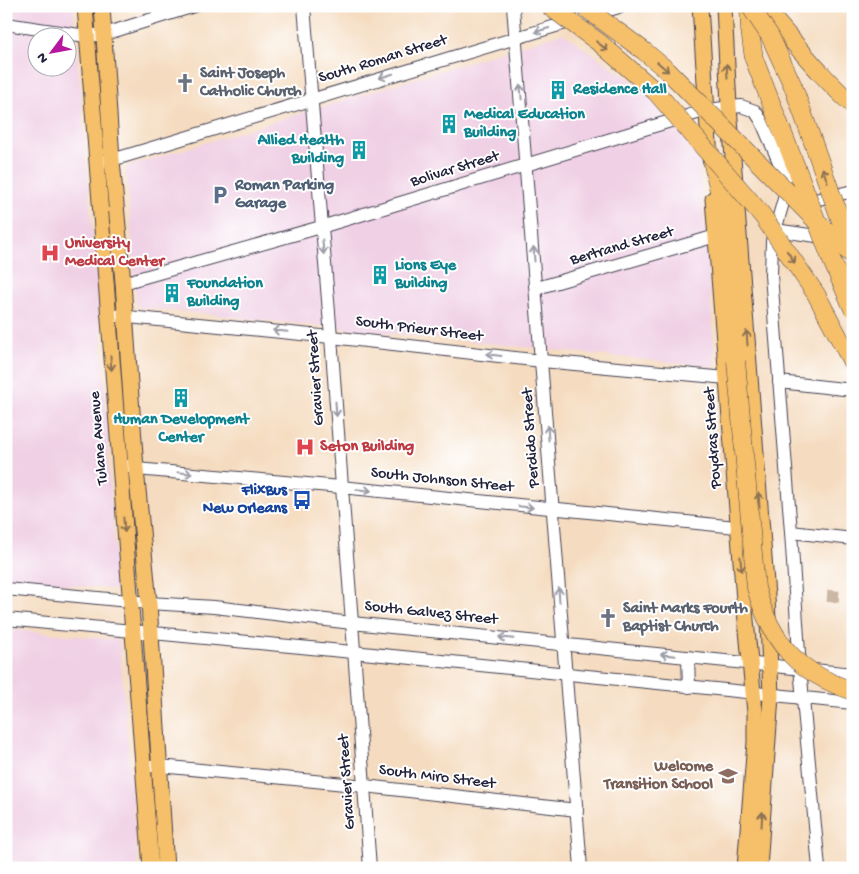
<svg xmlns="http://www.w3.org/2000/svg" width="859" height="874" font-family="'Gochi Hand',sans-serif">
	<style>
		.built { fill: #f0d0e5; fill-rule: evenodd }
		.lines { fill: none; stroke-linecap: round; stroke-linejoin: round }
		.minor-tunnel { stroke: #cbb7a5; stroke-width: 12; stroke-dasharray: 12 6; stroke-linecap: butt }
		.minor-casing { stroke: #423e4f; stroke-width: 14 }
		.major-casing { stroke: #423e4f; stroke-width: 17 }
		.highway-casing { stroke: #423e4f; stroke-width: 19 }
		.minor { stroke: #fff; stroke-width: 12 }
		.major { stroke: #f6c06b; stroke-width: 15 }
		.highway { stroke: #f6c06b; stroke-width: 18 }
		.highway-bridge-casing { stroke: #423e4f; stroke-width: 19; stroke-linecap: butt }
		.highway-bridge { stroke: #f6c06b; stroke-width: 18 }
		.oneway { stroke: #9c9ca7 }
		.oneway2 { stroke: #8c7153 }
		.labels { text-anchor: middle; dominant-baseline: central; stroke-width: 4; stroke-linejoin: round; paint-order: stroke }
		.street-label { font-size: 16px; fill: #22223b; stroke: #fff }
		.worship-label { font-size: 16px; font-weight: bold; fill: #5b616d; stroke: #fff; text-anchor: start }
		.culture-label { font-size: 16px; font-weight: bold; fill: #0d838f; stroke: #fff; text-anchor: start }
		.service-label { font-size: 16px; font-weight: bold; fill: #4e5e75; stroke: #fff; text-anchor: start }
		.health-label { font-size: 16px; font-weight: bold; fill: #be3a42; stroke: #fff; text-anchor: start }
		.transit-label { font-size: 16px; font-weight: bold; fill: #164399; stroke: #fff; text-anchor: end }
		.education-label { font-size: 16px; font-weight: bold; fill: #785e54; stroke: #fff; text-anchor: end }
	</style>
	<rect width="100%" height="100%" fill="#fff"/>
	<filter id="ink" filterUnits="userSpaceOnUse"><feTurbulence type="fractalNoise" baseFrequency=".02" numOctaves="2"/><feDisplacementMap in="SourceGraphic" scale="10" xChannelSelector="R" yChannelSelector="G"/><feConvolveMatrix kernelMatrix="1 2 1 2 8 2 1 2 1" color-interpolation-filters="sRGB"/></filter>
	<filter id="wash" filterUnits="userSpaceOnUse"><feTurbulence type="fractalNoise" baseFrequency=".0096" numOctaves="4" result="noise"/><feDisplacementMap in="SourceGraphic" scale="20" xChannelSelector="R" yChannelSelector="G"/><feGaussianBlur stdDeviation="1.12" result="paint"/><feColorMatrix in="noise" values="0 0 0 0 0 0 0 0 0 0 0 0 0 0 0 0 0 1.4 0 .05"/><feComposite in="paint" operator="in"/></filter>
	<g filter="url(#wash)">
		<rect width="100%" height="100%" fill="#f5dcc0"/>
		<g class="built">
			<path d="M6,6h67l28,324 7,104 1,38 9,118 -112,-12zM38,38h30v30h-30z"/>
			<path d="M563,33l133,92 20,242 -579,-60 -11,-140z"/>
			<path d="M6,629l113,11 19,228h-132z"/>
		</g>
	</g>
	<g filter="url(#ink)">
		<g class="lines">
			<path class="minor-tunnel" d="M827,596l17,1"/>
			<g class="minor-casing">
				<g id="minor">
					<path d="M304,6l27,331 39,531"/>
					<path d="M513,6l68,862"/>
					<path d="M6,24l80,12 19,-2 89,-28"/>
					<path d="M102,161l10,-1 510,-154"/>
					<path d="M802,203l51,-12"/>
					<path d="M775,230l55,8"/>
					<path d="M123,283l198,-56 386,-117 34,-4 14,5 6,9 24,56 1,16 -14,49 -1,34 20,257 9,136 19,200"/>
					<path d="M537,288l179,-52"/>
					<path d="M108,315l223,22 211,24 185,17"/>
					<path d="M779,382l74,8"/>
					<path d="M127,466l9,3 205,18 405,41"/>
					<path d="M791,532l62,7"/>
					<path d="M6,589l143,14 65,4 138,16 501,51"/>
					<path d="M6,619l357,34 490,50"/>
					<path d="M688,657l1,30"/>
					<path d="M144,766h16l205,20 212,24"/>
				</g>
			</g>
			<g class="major-casing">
				<g id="major">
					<path d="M85,6l66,862"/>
					<path d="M102,6l10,154 11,123 13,186 13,134 17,265"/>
					<path d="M700,6l10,153"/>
					<path d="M724,6l5,100 38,490 4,100 -12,172"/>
					<path d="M713,199l31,401 11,112v30l-10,126"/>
				</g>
			</g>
			<g class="highway-casing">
				<g id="highway">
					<path d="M749,6l1,24 4,29 49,126"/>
					<path d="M762,6c30,33 57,69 91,99"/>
					<path d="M710,152l10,43 5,37 11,129"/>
				</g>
			</g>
			<use href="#minor" class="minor"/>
			<use href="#major" class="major"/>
			<use href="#highway" class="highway"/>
			<g class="highway-bridge-casing">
				<g id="highway-bridge">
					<path d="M549,6l52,38 55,48 106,123 54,79 37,70"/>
					<path d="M583,6l61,45 24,20 170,172 15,12"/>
					<path d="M750,6l20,30 23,50 60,169"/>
					<path d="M803,185l29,76 21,48"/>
					<path d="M736,361l20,227c15,55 42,85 97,103"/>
				</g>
			</g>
			<use href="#highway-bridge" class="highway-bridge"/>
		</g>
		<defs><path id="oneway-shaft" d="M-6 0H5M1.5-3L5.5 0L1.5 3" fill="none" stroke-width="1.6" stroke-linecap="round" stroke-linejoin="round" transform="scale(1.25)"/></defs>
		<g class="oneway">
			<use href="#oneway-shaft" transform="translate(542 30) rotate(164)"/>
			<use href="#oneway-shaft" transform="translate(386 76) rotate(163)"/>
			<use href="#oneway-shaft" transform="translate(521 92) rotate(-95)"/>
			<use href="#oneway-shaft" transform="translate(323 247) rotate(85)"/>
			<use href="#oneway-shaft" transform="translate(534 254) rotate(-94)"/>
			<use href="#oneway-shaft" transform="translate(280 331) rotate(-174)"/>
			<use href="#oneway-shaft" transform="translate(494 355) rotate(-173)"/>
			<use href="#oneway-shaft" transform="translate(336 409) rotate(86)"/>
			<use href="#oneway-shaft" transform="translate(548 433) rotate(-94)"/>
			<use href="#oneway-shaft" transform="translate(185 473) rotate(5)"/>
			<use href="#oneway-shaft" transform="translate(364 490) rotate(6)"/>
			<use href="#oneway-shaft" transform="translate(526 507) rotate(6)"/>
			<use href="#oneway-shaft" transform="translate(559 595) rotate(-94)"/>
			<use href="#oneway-shaft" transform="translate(506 638) rotate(-174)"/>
			<use href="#oneway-shaft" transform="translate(668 655) rotate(-174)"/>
		</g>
		<g class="oneway2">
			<use href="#oneway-shaft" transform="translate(602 46) rotate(38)"/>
			<use href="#oneway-shaft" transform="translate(663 67) rotate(41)"/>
			<use href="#oneway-shaft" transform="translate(727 71) rotate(-94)"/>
			<use href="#oneway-shaft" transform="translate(825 175) rotate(-110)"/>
			<use href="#oneway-shaft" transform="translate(791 257) rotate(56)"/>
			<use href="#oneway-shaft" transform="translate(747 338) rotate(-94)"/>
			<use href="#oneway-shaft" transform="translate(111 363) rotate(86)"/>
			<use href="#oneway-shaft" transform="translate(759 500) rotate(-94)"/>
			<use href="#oneway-shaft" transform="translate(124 525) rotate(85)"/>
			<use href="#oneway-shaft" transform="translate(741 564) rotate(85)"/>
			<use href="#oneway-shaft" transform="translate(762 819) rotate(-86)"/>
		</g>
	</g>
	<defs>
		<g id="church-bare" transform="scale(1.5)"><path d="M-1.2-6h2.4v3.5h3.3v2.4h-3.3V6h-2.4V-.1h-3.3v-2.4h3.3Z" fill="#6b7280" stroke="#fff" stroke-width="2.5" paint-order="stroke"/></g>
		<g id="building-bare" transform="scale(1.5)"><path d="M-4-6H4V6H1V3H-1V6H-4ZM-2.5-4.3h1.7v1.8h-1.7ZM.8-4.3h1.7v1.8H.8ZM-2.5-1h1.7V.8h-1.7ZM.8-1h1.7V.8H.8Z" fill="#0f9aa8" stroke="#fff" stroke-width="2.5" paint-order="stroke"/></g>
		<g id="parking-bare" transform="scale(1.5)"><path d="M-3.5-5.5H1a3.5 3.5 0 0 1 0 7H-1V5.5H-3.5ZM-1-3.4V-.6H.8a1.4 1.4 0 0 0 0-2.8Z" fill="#5c6f8a" stroke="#fff" stroke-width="2.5" paint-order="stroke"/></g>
		<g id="hospital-bare" transform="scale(1.5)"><path d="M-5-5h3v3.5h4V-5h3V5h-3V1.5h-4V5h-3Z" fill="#e0444e" stroke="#fff" stroke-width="2.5" paint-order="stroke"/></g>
		<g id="bus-bare" transform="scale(1.5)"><path d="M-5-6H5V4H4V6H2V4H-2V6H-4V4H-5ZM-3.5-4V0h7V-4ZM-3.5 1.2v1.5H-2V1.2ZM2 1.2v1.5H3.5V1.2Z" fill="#1a4fb4" stroke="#fff" stroke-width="2.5" paint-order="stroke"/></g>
		<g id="school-bare" transform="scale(1.5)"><path d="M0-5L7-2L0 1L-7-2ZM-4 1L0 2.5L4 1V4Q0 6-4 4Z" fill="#8d6e63" stroke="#fff" stroke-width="2.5" paint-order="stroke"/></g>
	</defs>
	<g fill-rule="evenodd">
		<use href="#church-bare" x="185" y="83"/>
		<use href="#building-bare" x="558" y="90"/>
		<use href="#building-bare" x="449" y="124"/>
		<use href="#building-bare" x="359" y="150"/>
		<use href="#parking-bare" x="220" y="195"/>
		<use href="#hospital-bare" x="50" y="253"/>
		<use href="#building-bare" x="380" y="275"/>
		<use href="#building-bare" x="172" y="293"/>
		<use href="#building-bare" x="181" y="398"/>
		<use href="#hospital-bare" x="305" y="447"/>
		<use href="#bus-bare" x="302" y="500"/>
		<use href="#church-bare" x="608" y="618"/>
		<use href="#school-bare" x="728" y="776"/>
	</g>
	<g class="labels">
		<g class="street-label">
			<text transform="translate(383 60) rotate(-17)">South Roman Street</text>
			<text transform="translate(455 170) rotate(-17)">Bolivar Street</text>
			<text transform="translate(622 247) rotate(-16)">Bertrand Street</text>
			<text transform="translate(419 330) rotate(7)">South Prieur Street</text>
			<text transform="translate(317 378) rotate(-94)">Gravier Street</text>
			<text transform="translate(100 438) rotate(-95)">Tulane Avenue</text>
			<text transform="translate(532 438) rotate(-94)">Perdido Street</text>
			<text transform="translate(714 438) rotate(-94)">Poydras Street</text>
			<text transform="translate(442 481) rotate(6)">South Johnson Street</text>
			<text transform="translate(431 614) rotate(6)">South Galvez Street</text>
			<text transform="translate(437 778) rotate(7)">South Miro Street</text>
			<text transform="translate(348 782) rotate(-94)">Gravier Street</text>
		</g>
		<g class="worship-label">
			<text x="200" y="74">Saint Joseph<tspan x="200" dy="18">Catholic Church</tspan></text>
			<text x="623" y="609">Saint Marks Fourth<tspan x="623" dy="18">Baptist Church</tspan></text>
		</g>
		<g class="culture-label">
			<text x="573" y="90">Residence Hall</text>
			<text x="464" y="115">Medical Education<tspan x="464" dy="18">Building</tspan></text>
			<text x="344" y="141" text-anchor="end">Allied Health<tspan x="344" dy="18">Building</tspan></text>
			<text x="395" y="266">Lions Eye<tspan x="395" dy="18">Building</tspan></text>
			<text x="187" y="284">Foundation<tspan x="187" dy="18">Building</tspan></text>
			<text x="181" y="420" text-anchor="middle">Human Development<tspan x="181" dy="18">Center</tspan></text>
		</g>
		<g class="service-label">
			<text x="235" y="186">Roman Parking<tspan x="235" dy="18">Garage</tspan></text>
		</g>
		<g class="health-label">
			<text x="65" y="244">University<tspan x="65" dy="18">Medical Center</tspan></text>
			<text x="320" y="447">Seton Building</text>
		</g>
		<g class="transit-label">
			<text x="287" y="491">FlixBus<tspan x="287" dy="18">New Orleans</tspan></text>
		</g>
		<g class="education-label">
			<text x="713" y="767">Welcome<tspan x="713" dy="18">Transition School</tspan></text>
		</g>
	</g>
	<rect width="859" height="874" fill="none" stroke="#fff" stroke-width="25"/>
	<g transform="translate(52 52) rotate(238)"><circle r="24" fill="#ffffff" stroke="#a7a7b1"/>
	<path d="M0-4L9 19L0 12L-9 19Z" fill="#b5179e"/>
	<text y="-8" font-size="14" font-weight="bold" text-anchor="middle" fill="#22223b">N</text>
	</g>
</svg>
